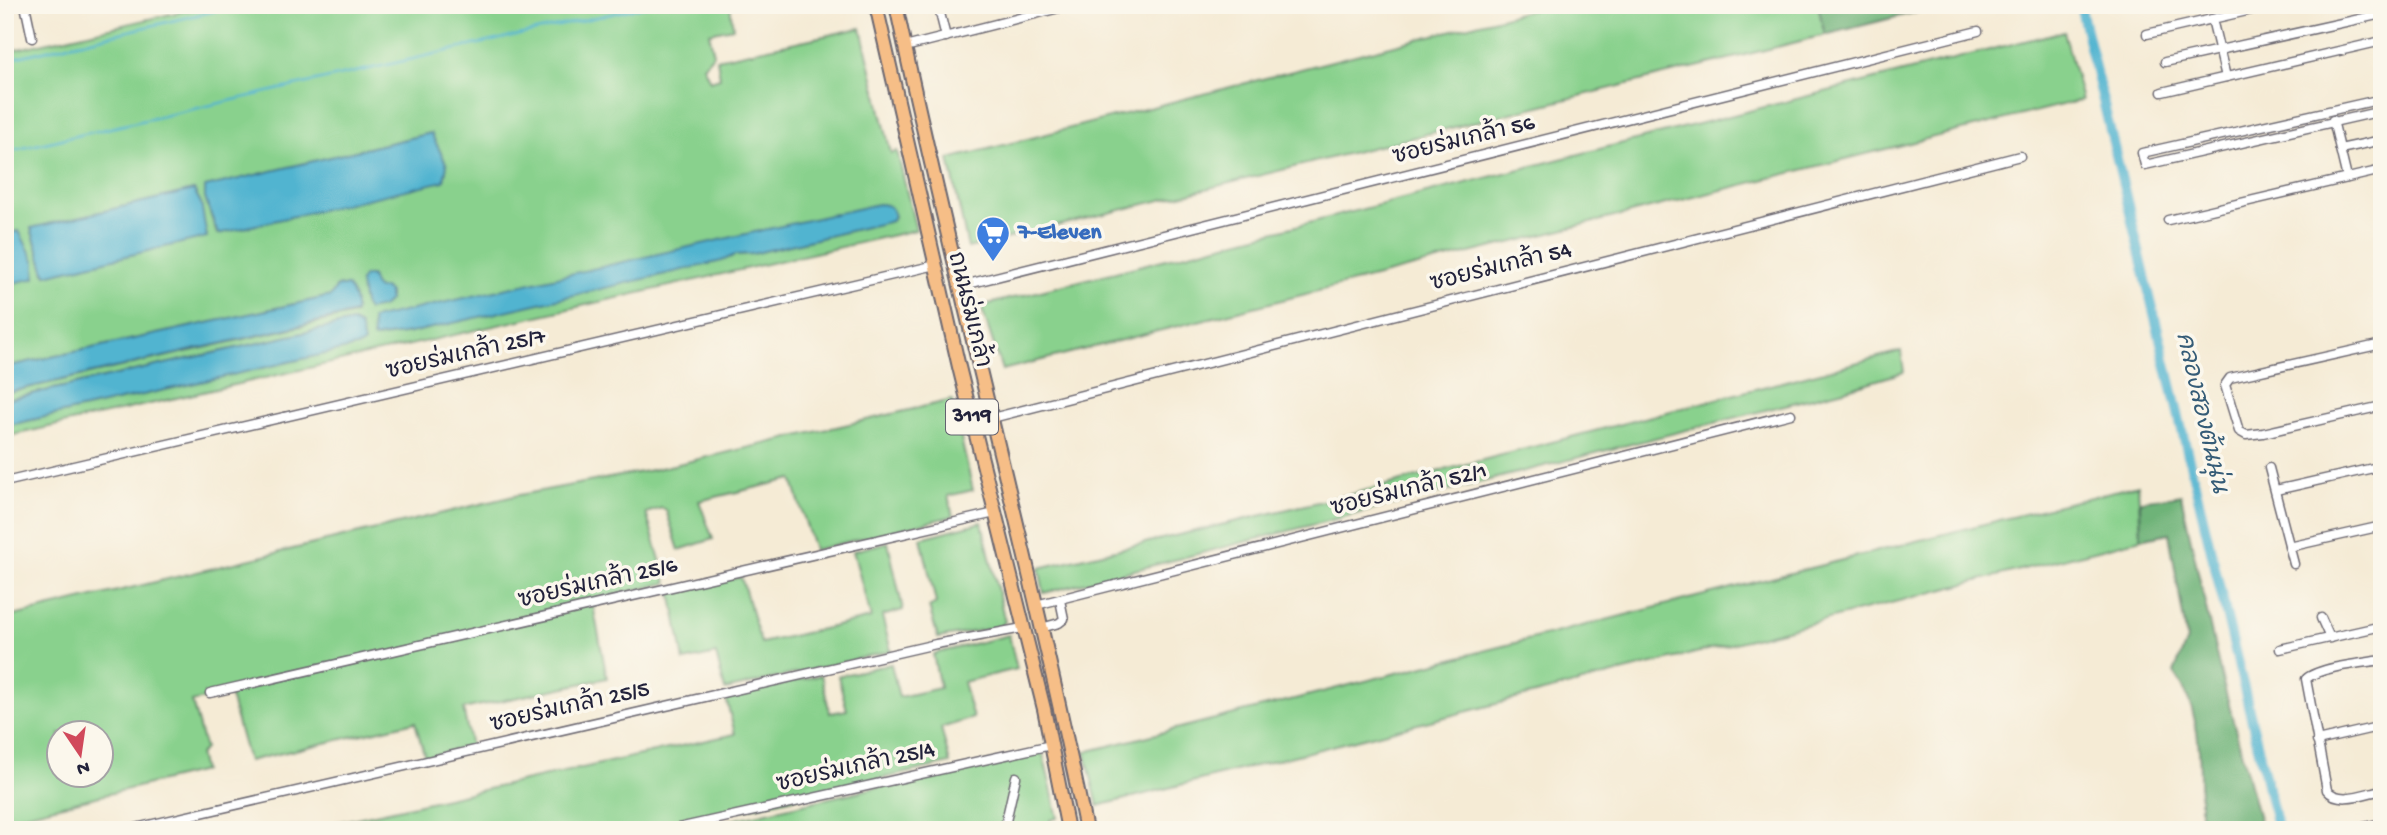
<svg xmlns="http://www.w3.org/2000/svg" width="2387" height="835" font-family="'Gochi Hand','Playpen Sans Thai',sans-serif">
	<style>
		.green { fill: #89d18d; stroke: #567a64; stroke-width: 2; fill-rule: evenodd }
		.forest { fill: #6eb378; stroke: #486a5a; stroke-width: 2 }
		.water { fill: #51b4d0; stroke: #3a6b86; stroke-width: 2 }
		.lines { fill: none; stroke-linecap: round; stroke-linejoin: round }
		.stream { stroke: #51b4d0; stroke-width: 2.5 }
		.canal { stroke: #51b4d0; stroke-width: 10 }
		.minor-casing { stroke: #6c6871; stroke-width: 11 }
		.primary-casing { stroke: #6c6871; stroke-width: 16 }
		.minor { stroke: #fff; stroke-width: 8 }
		.primary { stroke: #f6be87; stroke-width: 12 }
		.labels { text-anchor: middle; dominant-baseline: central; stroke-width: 7; stroke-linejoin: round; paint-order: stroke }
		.shield { fill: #fbf7ec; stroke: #636270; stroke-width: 2 }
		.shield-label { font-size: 21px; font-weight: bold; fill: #22223b }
		.street-label { font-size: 23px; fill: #22223b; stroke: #fbf7ec }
		.shop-label { font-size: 23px; font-weight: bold; fill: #366cbe; stroke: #fbf7ec; text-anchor: start }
		.water-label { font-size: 24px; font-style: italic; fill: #355c77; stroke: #fbf7ec }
	</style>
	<rect width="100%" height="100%" fill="#fbf7ec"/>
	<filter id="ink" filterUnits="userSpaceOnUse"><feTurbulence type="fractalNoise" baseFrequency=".0143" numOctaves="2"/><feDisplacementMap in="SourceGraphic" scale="14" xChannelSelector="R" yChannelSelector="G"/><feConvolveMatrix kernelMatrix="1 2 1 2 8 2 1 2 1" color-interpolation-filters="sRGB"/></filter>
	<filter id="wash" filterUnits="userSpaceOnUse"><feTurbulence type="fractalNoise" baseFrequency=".00686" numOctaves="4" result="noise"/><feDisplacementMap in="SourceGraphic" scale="28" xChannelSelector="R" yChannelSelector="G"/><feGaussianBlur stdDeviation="1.57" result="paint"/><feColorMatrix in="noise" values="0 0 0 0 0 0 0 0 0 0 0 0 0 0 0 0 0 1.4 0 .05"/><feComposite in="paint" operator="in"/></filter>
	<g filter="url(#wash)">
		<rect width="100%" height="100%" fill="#f5ebd5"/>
		<g class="green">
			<path d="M210,5h520l3,23 -24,5 5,21 -11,12 7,15 10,-3 -3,-19 144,-31 30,125 6,-2 19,79 -911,207v-11l354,-80 -7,-24 -347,78v-7l350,-79 -18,-28 -5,10 -327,71v-82l30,-8 -16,-46 -14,3v-182zM431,133l-213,101h-1l-12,-36 1,-11zM194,190l7,13 -155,72 -15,-46zM894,217l-2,4 -140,33 -17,1 -325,78 -36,5z"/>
			<path d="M1551,5h267l7,30 -857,213 -19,-89z"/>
			<path d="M2064,31l18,69 -1080,270 -21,-64z"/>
			<path d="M1901,351l3,21 -60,18 -800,203 -5,-25 317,-75z"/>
			<path d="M952,400l21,90 -25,6 5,20 -139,34 -22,-71 -93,22 14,38 -34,11 -13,-40 -4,-2 -16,5 21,70 -75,17 15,78 -144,31 8,37 -46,11 -10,-35 -167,39 -19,-68 -37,9 13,47 -6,5 4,17 -198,48v-201l509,-122 138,-26zM60,734h42v42h-42z"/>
			<path d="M2138,485l3,54 -1043,267 -13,-54z"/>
			<path d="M982,522l23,100 -6,5 -61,11 -9,-31 7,-4 -15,-65z"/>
			<path d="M888,542l15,68 -21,6 9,35 -166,39 -9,-36 -32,7 -13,-69 70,-15 20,66 110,-25 -18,-67z"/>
			<path d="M1009,635l8,34 -54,13 10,36 -32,10 9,35 -297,67h-350l432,-96 -9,-36 95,-23 9,38 17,-3 -9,-34 53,-12 8,33 41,-9 -7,-34z"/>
			<path d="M1042,750l16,68 -8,2 1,10 -18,-2 -11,2h-334z"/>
		</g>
		<g class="forest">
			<path d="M1818,5h126l-119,30z"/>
			<path d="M2181,495l39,176 42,159h-62c-1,-53 7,-112 -26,-157l13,-33 -18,-107 -28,6 -1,-38z"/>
		</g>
		<g class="water">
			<path d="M431,133l16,32 -3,16 -226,53 -13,-36v-11z"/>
			<path d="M194,190l7,13 6,34 -161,38 -15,-47z"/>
			<path d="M878,204c11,0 19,5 14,17l-140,33 -17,1 -13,6 -312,72 -37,5 -1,-19z"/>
			<path d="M19,231l16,31v16l-30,7v-51z"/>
			<path d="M364,276h7l3,9 4,4 6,-1 5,4v9l-7,6 -14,3 -4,-6 -4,-22z"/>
			<path d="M337,286h10c7,8 9,16 8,27l-350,80v-26l326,-71z"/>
			<path d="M352,322l8,4 4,17 -4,3 -355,80v-26z"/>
		</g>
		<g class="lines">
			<g class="stream">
				<path d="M5,60l235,-55"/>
				<path d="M5,152l645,-147"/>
			</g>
			<path class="canal" d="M2080,5l198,825"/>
		</g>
	</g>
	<g filter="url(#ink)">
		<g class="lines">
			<g class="minor-casing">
				<g id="minor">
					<path d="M25,5l7,33"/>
					<path d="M938,5l8,32"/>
					<path d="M2212,19l14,58"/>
					<path d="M2147,34l126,-29"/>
					<path d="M905,47l166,-42"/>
					<path d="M2165,62l217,-48"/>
					<path d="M2162,92l220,-51"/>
					<path d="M2382,99l-240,54 3,12 237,-54"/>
					<path d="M2333,120l14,58"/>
					<path d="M2340,149l42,-9"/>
					<path d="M2168,220l214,-50"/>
					<path d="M960,286l1018,-255"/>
					<path d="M2382,344l-143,32 -9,2 -5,7 14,46 7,4 17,-2 119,-27"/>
					<path d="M992,418l1028,-262"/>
					<path d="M2269,468l25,96"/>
					<path d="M5,482l931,-217"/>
					<path d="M2276,490l106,-24"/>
					<path d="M2289,547l93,-21"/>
					<path d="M1036,605l755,-191"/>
					<path d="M2321,618l9,20"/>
					<path d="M1041,628l18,-5 5,-4 -4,-19"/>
					<path d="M2280,649l102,-23"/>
					<path d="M2382,660c-19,3 -63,7 -76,19l21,111c12,15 39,3 55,0"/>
					<path d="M210,693l785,-180"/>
					<path d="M2317,741l65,-15"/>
					<path d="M127,830l809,-186 87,-16"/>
					<path d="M669,830l382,-85"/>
					<path d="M1004,830l12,-53"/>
					<path d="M2350,830l32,-7"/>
				</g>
			</g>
			<g class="primary-casing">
				<g id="primary">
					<path d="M876,5l83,362 85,342 24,121"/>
					<path d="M896,5c58,276 133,548 190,825"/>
				</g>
			</g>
			<use href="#minor" class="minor"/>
			<use href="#primary" class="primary"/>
		</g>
	</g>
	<defs>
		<g id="supermarket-pin" transform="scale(1.75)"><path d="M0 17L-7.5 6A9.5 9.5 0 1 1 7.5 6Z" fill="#3f7fe0" stroke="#fbf7ec"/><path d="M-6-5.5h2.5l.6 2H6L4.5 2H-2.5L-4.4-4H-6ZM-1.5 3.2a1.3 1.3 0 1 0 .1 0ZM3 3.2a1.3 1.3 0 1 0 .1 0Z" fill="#fff"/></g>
	</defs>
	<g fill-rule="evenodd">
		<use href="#supermarket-pin" x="993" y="233"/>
	</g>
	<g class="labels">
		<rect class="shield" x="946" y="399.5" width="52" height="35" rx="5"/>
		<g class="shield-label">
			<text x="972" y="417">3119</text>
		</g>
		<g class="street-label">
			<text transform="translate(1464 141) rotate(-14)">ซอยร่มเกล้า 56</text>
			<text transform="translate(1501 268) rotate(-14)">ซอยร่มเกล้า 54</text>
			<text transform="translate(968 310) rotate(76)">ถนนร่มเกล้า</text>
			<text transform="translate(466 355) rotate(-13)">ซอยร่มเกล้า 25/7</text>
			<text transform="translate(1409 491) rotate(-14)">ซอยร่มเกล้า 52/1</text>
			<text transform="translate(598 584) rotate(-13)">ซอยร่มเกล้า 25/6</text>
			<text transform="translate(570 708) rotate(-13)">ซอยร่มเกล้า 25/5</text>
			<text transform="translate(856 768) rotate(-13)">ซอยร่มเกล้า 25/4</text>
		</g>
		<g class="shop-label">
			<text x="1018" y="233">7-Eleven</text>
		</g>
		<g class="water-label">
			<text transform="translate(2200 413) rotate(77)">คลองสองต้นนุ่น</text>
		</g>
	</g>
	<rect width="2387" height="835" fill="none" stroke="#fbf7ec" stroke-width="28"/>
	<g transform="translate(80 754) rotate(167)"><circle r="33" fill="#fbf7ec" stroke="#a4a2a5" stroke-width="2"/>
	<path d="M0-5L12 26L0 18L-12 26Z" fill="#d1495b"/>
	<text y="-10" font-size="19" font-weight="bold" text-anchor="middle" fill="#22223b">N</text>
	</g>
</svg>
